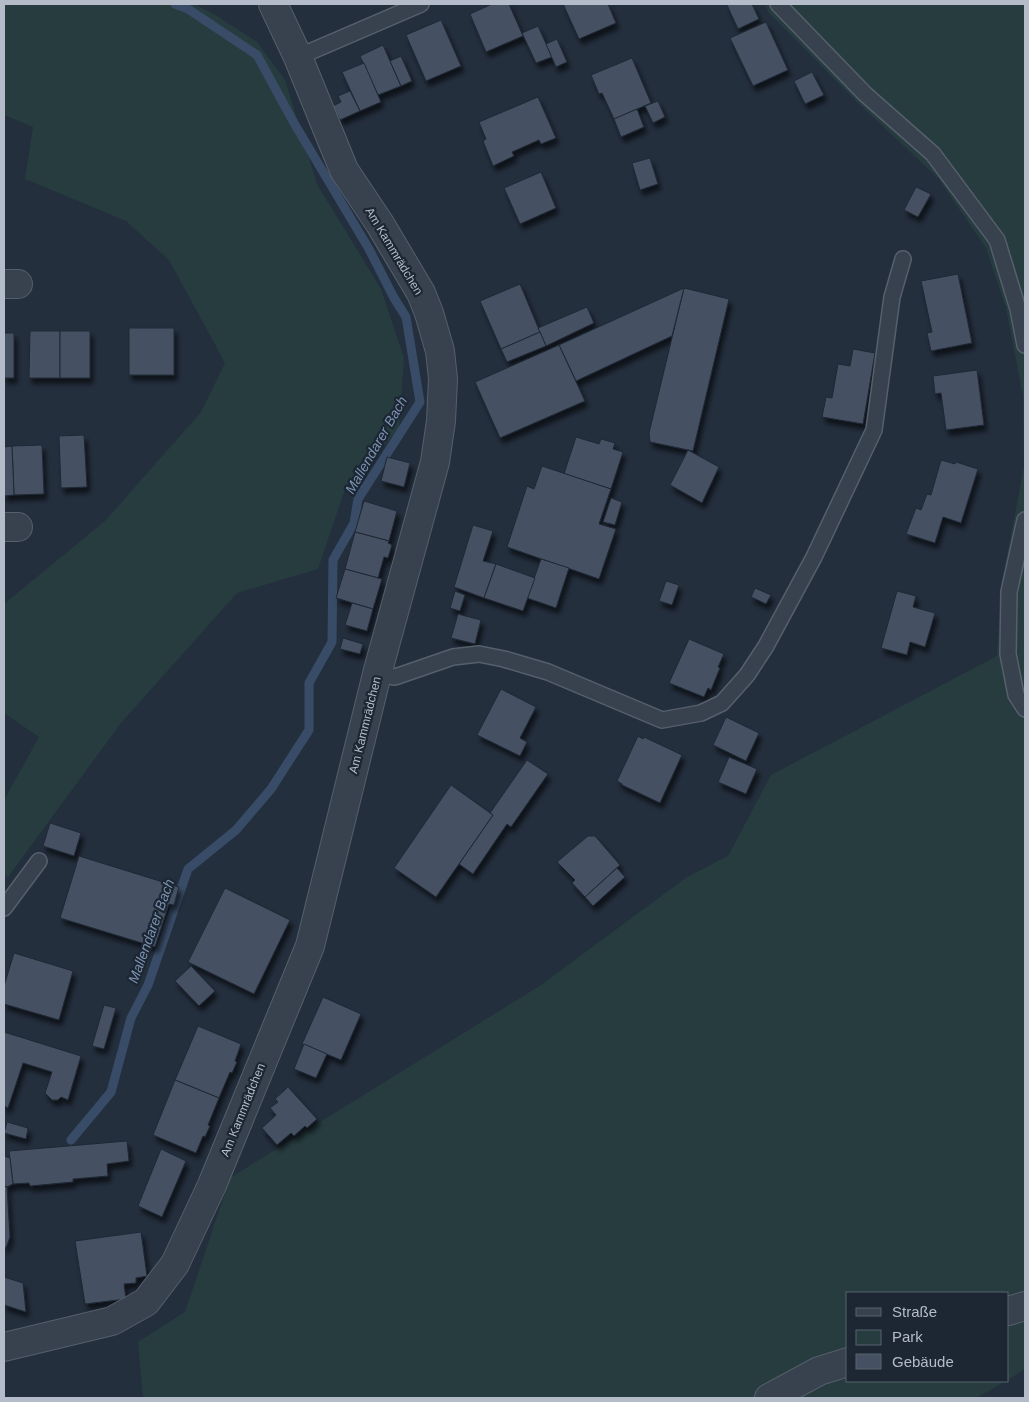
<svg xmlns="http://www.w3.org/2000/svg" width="1029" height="1402" font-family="Arial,sans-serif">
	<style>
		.green { fill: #263c3f }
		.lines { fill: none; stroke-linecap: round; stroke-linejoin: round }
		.stream { stroke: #394c67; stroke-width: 9 }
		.building { fill: #455162; stroke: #1f2835; filter: url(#shadow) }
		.service-casing { stroke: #565f6c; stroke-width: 18 }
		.minor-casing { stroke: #565f6c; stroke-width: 30 }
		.tertiary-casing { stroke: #565f6c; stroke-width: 30 }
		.service { stroke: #38414e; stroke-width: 15 }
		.minor { stroke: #38414e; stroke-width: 28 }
		.tertiary { stroke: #38414e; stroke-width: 28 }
		.labels { text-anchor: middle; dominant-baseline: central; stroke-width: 4.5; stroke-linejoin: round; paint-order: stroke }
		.street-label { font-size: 12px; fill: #b4bcc9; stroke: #1d2633 }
		.water-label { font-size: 14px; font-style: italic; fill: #7c92b1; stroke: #1d2633 }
	</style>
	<defs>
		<filter id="shadow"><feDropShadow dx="3" dy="5.5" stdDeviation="2.5" flood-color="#0009"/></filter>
	</defs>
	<rect width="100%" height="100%" fill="#242f3e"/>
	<g class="green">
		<path d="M4,4h189l21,10 43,28 28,38 32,104 64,105 23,69 -5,71 -53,57 -28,83 -81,24 -116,130 -113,154 -4,-3v-74l35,-63 -35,-24v-109l102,-84 95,-108 24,-49 -56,-103 -43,-39 -101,-42 8,-52 -29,-12z"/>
		<path d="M764,4h261v1365l-17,11v-87h-160v88h158l-30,17h-833l-5,-56 47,-30 45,-134 311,-193 146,-108 41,-21 43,-81 226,-119 5,-75 22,-114 -1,-71 -17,-88 -20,-60 -48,-70 -82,-77 -87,-88z"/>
	</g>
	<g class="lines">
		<path class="stream" d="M71,1140l40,-48 20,-74 17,-33 40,-116 48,-39 35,-41 38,-59v-47l23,-41 1,-82 21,-37 4,-24 62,-97 -14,-85 -12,-19 -25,-49 -75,-126 -37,-68 -69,-46 -13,-5"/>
	</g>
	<g class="building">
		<path d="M492,4h17l14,32 -37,16 -16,-38z"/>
		<path d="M563,4h45l8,19 -37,16z"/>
		<path d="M729,4h23l7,15 -21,10 -11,-24z"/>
		<path d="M441,20l20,46 -35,15 -20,-46z"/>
		<path d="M766,22l22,48 -35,16 -23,-48z"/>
		<path d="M538,26l14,31 -16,6 -14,-30z"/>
		<path d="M557,39l10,23 -11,5 -10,-23z"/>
		<path d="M383,45l18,41 -23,9 -18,-39z"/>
		<path d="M401,56l11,25 -11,5 -11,-25z"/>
		<path d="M632,58l19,45 -37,16 -12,-26 -3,1 -8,-19z"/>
		<path d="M364,63l17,39 -21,9 -18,-39z"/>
		<path d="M812,72l12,23 -19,9 -11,-23z"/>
		<path d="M350,91l10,20 -20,9 -7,-14 8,-4 -3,-6z"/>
		<path d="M538,97l18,41 -15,6 -2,-4 -27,12 2,4 -21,10 -10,-25 3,-2 -7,-17z"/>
		<path d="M658,101l7,16 -12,6 -8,-17z"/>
		<path d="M637,109l7,18 -23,10 -7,-18z"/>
		<path d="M650,158l8,26 -18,6 -8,-27z"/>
		<path d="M541,172l15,36 -36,16 -16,-36z"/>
		<path d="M916,187l15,7 -13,23 -14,-7z"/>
		<path d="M958,274l14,69 -41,8 -4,-18 5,-1 -11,-51z"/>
		<path d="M520,284l20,48 -39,17 -21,-48z"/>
		<path d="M684,288l45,11 -36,152 -43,-9 -1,-9z"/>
		<path d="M684,288l-12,48 -96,45 -17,-36z"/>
		<path d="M587,307l7,16 -48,23 -8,-18z"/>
		<rect x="129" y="328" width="45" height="47"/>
		<path d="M30,331h30v47h-31z"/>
		<rect x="60" y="331" width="30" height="47"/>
		<path d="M540,332l6,14 -39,16 -6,-13z"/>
		<rect x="4" y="333" width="10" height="45"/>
		<path d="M559,345l26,56 -85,37 -25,-56z"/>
		<path d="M853,349l22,4 -12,71 -41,-7 4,-20 6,1 6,-34 12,2z"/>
		<path d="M977,370l7,55 -38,5 -5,-37 -6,1 -2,-18z"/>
		<path d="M84,435l3,52 -26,1 -2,-52z"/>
		<path d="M576,437l23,7 2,-5 14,4 -2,6 10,3 -12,37 -47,-15z"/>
		<path d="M42,445l2,49 -30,1 -2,-49z"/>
		<path d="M12,446l2,49 -10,1v-49z"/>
		<path d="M688,450l31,17 -17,36 -32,-18z"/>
		<path d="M387,457l23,6 -6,24 -23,-6z"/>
		<path d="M941,460l14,4 1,-2 22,7 -17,54 -18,-6 -8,26 -29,-9 10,-26 5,2 6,-16 4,1z"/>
		<path d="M542,466l69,23 -12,35 17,5 -17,50 -92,-32 20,-61 7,3z"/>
		<path d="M611,498l11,4 -7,23 -12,-3z"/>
		<path d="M364,501l33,10 -8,30 -34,-9z"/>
		<path d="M473,525l20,6 -10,30 13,3 -12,34 -30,-11z"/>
		<path d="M355,532l34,9 -1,2 4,2 -4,13 -4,-1 -6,21 -33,-9z"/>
		<path d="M541,559l28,9 -13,40 -29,-10z"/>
		<path d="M496,564l39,14 -12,33 -39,-13z"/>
		<path d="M345,569l37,10 -9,30 -37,-11z"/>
		<path d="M666,581l13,4 -7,20 -13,-4z"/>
		<path d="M755,588l16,7 -5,9 -15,-7z"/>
		<path d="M455,591l10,4 -5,16 -10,-3z"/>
		<path d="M897,591l19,5 -3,11 22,6 -10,34 -15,-5 -3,13 -26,-7z"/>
		<path d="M352,603l21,6 -6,22 -22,-6z"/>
		<path d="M458,614l23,6 -6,24 -24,-6z"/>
		<path d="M343,638l20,6 -3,10 -20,-5z"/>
		<path d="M689,639l35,15 -6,13 2,1 -9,22 -3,-2 -4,9 -35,-14z"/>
		<path d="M501,689l35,18 -16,31 7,4 -7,14 -43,-21z"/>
		<path d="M726,717l33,16 -13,28 -33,-16z"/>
		<path d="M638,736l5,3 1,-2 38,18 -22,48 -38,-18v-1l-5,-3z"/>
		<path d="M729,757l28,12 -11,25 -28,-12z"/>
		<path d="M527,760l21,14 -37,53 -4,-3 -34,50 -14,-10 34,-49 -3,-2z"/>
		<path d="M451,785l42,30 -57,82 -42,-29z"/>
		<path d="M50,823l31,10 -7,23 -31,-10z"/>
		<path d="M588,836h7l25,29 -35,32 -13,-14 3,-3 -18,-18z"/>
		<path d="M79,856l100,31 -5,18 -5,-1 -14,43 -95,-29z"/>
		<path d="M617,868l8,9 -32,29 -8,-9z"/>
		<path d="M225,888l65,32 -36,74 -66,-32z"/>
		<path d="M14,953l59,18 -14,49 -55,-16v-18z"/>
		<path d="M191,966l24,25 -16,15 -24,-25z"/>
		<path d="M323,997l38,17 -20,46 -39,-16z"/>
		<path d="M104,1005l12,3 -12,41 -12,-3z"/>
		<path d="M198,1026l43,18 -6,17 2,1 -5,11 -2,-1 -11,26 -44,-18z"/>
		<path d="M4,1032l77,24 -13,44 -7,-3 -3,3h-6l-7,-7 7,-21 -29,-9 -15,45 -4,-2z"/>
		<path d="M304,1044l23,10 -11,24 -22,-9z"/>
		<path d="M175,1080l44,18 -11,27 2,1 -5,11 -2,-1 -7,17 -43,-18z"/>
		<path d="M288,1087l29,32 -10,9 -2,-2 -11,10 -3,-3 -14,12 -15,-17 14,-13 -6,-7 8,-6 -3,-3z"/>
		<path d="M7,1122l21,6 -2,11 -22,-6z"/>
		<path d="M127,1141l2,20 -22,3 1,12 -35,3v3l-43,4 -1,-3 -16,1 -4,-33z"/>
		<path d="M161,1149l25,12 -24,56 -24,-11z"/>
		<path d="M4,1156l6,2 3,26 -6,3 -3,-1z"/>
		<path d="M4,1186l3,1 3,50 -4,11 -2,-1z"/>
		<path d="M141,1232l6,44 -11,2v5l-12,1 2,15 -41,5 -10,-63z"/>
		<path d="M4,1277l19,6 3,29 -22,-7z"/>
	</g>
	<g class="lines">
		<g class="service-casing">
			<g id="service">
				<path d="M778,4l87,90 68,60 64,86 21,69 7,36"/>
				<path d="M298,57l123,-53"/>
				<path d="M1025,520l-16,72 -1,62 8,41 9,14"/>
				<path d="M377,674l18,3 58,-20 26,-3 25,5 44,13 114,48 39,-7 21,-10 25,-28 19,-29 48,-89 60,-127 18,-133 11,-38"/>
				<path d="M4,908l35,-47"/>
			</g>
		</g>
		<g class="minor-casing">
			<g id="minor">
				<path d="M4,284h14"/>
				<path d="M4,527h14"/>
				<path d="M4,1347l108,-26 34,-19 29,-38 37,-79 98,-239 67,-272 58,-212 6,-41 2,-42 -3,-28 -11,-38 -8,-20 -41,-69 -36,-54 -46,-113 -25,-53"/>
			</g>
		</g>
		<g class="tertiary-casing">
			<g id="tertiary">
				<path d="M1008,1311l17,-5"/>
				<path d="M769,1398l50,-27 29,-9"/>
			</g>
		</g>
		<use href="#service" class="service"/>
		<use href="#minor" class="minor"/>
		<use href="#tertiary" class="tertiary"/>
	</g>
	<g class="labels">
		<g class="street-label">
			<text transform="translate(394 251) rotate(59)">Am Kammrädchen</text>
			<text transform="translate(365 725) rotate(-76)">Am Kammrädchen</text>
			<text transform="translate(243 1110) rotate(-68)">Am Kammrädchen</text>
		</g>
		<g class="water-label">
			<text transform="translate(376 445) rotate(-60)">Mallendarer Bach</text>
			<text transform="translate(151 931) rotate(-70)">Mallendarer Bach</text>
		</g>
	</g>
	<rect width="1029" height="1402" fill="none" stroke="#b4bcc9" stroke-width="10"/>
	<rect x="846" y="1292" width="162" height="90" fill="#1d2633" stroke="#59626f"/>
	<rect x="856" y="1308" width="25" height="8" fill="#38414e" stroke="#59626f"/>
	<text x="892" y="1317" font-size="15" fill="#b4bcc9">Straße</text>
	<rect x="856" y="1330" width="25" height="15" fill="#263c3f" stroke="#59626f"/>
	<text x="892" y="1342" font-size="15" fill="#b4bcc9">Park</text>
	<rect x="856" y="1354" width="25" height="15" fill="#455162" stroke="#59626f"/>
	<text x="892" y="1367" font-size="15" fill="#b4bcc9">Gebäude</text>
</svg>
